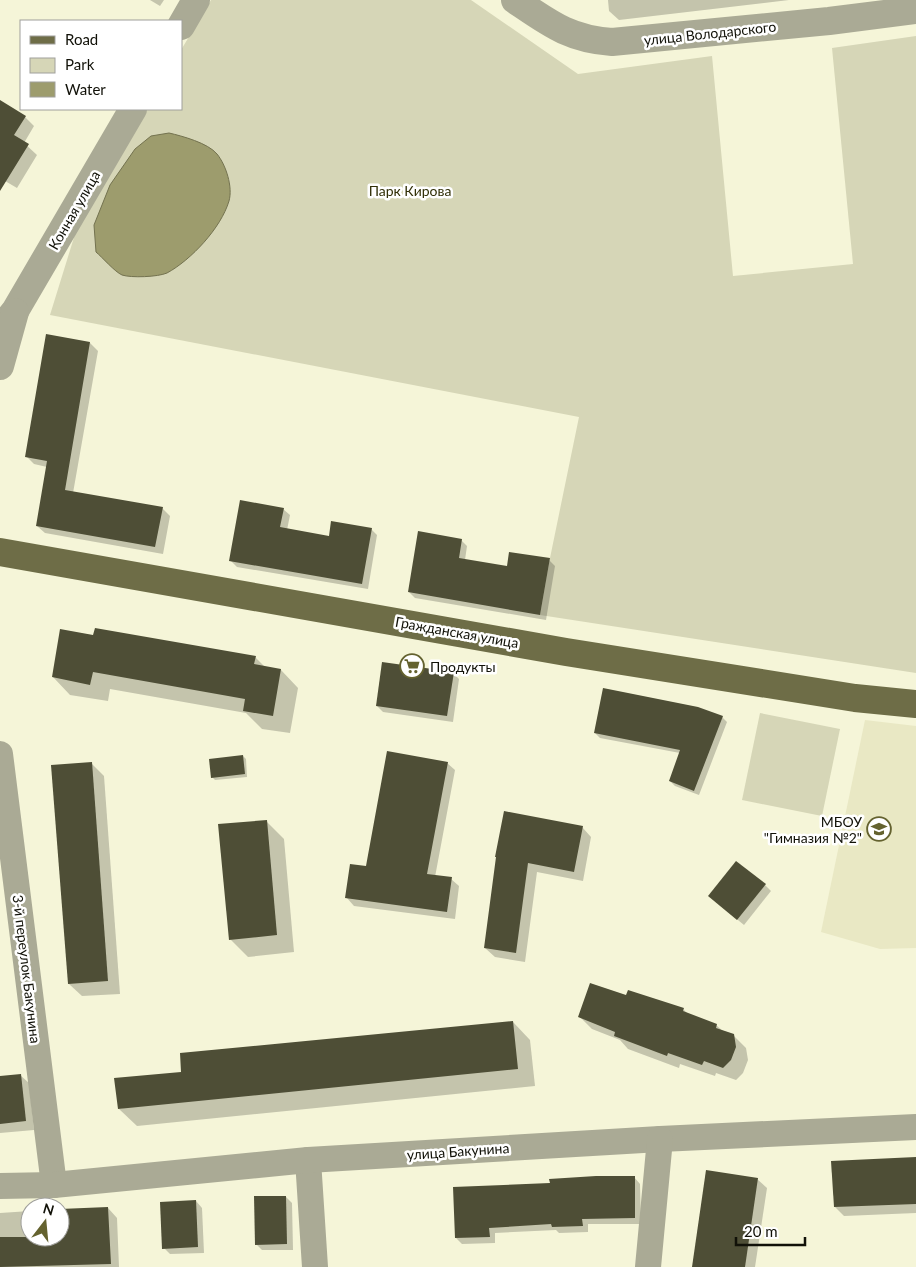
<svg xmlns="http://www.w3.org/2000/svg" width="916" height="1267" font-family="Lato,sans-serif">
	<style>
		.built { fill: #e9e8c4 }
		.green { fill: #d6d6b7 }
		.water { fill: #9d9c6d; stroke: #73724f }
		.shadow { fill: #0003 }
		.building { fill: #4e4e36 }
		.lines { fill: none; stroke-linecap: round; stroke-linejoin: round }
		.minor { stroke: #aaaa95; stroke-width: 26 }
		.tertiary { stroke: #aaaa95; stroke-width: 28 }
		.primary { stroke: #6e6d47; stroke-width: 28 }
		.labels { text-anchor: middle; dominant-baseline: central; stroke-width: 5; stroke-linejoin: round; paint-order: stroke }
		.street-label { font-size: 14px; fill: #111108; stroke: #fff }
		.park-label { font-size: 14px; fill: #312f07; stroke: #fff }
		.poi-label { font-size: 14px; fill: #111108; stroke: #fff; text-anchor: start }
	</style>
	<rect width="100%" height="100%" fill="#f5f5d8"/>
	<path class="built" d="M865,720l51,6v222l-36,1 -59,-17z"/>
	<g class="green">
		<path d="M211,0h260l107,74 134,-18 21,220 120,-12 -21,-216 84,-12v637l-376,-58 10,-57 29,-141 -529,-102 30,-97 66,-109h35v-59z"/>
		<path d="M760,713l80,16 -18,87 -80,-16z"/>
	</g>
	<path class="water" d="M169,133c13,3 39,10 48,21 9,11 16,33 12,47 -8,27 -38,59 -62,72 -9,4 -36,5 -45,2 -7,-3 -20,-18 -26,-23l-2,-27 16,-40 25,-36 16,-13z"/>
	<g class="shadow">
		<path d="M150,0h14l-4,6z"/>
		<path d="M608,0h181l-170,20 -10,-9z"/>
		<path d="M0,102l25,15 9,9 -10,17 13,12 -20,33 -17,-10z"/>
		<path d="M47,336l43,7 8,8 -25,142 89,15 8,8 -7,38 -118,-21 -8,-7 10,-59 -13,-3 -8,-8z"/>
		<path d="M283,509l7,6 -3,15 43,7 41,-8 6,6 -9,54 -131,-22 -6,-6z"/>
		<path d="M461,540l6,6 -2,14 43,8 41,-8 6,6 -9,54 -131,-22 -6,-6z"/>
		<path d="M61,631l194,26 10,10 16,3 17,18 -8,45 -28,-4 -16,-16 -136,-24 -2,12 -38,-6 -17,-18z"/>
		<path d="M453,673l6,6 -6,43 -70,-10 -6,-6z"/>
		<path d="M722,717l5,5 -28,73 -24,-9 -5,-5 10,-28 -80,-15 -5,-5z"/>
		<path d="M243,756l3,3 1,18 -32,3 -3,-3z"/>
		<path d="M91,763l13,13 16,218 -38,2 -13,-12z"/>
		<path d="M447,763l8,7 -20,107 16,2 8,7 -4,33 -101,-13 -7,-8 20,-30z"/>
		<path d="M266,821l18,18 10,113 -46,5 -18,-18z"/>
		<path d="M582,827l9,10 -8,44 -46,-9 -12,90 -30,-5 -10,-9 12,-91z"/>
		<path d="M765,885l6,6 -27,34 -28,-23z"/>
		<path d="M629,991l55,19 5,5 27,10 8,7 9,3 13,13 2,12 -5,13 -7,7 -20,-7 -1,3 -35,-12 -1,4 -51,-19 -8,-9 -28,-11 -12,-12 47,-20z"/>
		<path d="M513,1022l17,18 5,46 -398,40 -18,-17z"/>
		<path d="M20,1075l9,8 5,47 -34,3v-56z"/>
		<path d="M916,1158v55l-72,3 -9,-9z"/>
		<path d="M634,1177l6,7 1,40h-53v8l-29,1 -3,-3 -61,3v10l-33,1 -6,-6 95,-53z"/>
		<path d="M757,1179l10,9 -12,79h-62z"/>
		<path d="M286,1197l6,6 1,47h-31l-6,-6z"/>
		<path d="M196,1201l6,7 2,45 -34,1 -6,-6z"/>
		<path d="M108,1208l9,10 2,49h-119v-54l30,-2v26h30v-27z"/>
	</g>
	<g class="building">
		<path d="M0,100l26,16 -12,19 15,9 -29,47z"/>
		<path d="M46,334l44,8 -25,148 98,17 -8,40 -119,-21 11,-65 -22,-4z"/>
		<path d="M240,500l44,8 -4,19 49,9 2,-15 41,7 -10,56 -133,-23z"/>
		<path d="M418,531l44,8 -3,19 48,8 2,-14 41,6 -10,57 -132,-23z"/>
		<path d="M95,628l161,28 -2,8 27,5 -8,47 -30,-5 2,-12 -152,-27 -3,13 -38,-8 8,-48 33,6z"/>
		<path d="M382,662l72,10 -7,44 -71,-10z"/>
		<path d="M603,688l95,19 25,9 -29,75 -25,-10 11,-31 -86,-17z"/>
		<path d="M387,751l61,11 -21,112 25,3 -5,35 -102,-14 5,-34 16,2z"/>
		<path d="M243,755l2,19 -34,4 -2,-19z"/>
		<path d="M92,762l16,219 -40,3 -17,-219z"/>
		<path d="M504,811l79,15 -9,46 -46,-9 -12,90 -32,-5 12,-91h-1z"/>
		<path d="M267,820l10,115 -48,5 -11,-116z"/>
		<path d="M736,861l30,23 -29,36 -29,-24z"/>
		<path d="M590,983l36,12 2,-5 56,18 -1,3 34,13 -1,4 18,6 2,13 -5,13 -8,8 -19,-7 -2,4 -34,-12 -1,3 -53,-20 1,-4 -37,-15z"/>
		<path d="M513,1021l5,48 -400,40 -4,-31 67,-6 -1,-19z"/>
		<path d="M21,1074l5,47 -26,3v-48z"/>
		<path d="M916,1157v47l-82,3 -3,-46z"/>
		<path d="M706,1170l52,8 -13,89h-53z"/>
		<path d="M596,1176h39v42l-53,1 1,7 -31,1 -1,-3 -62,4 1,9 -35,1 -2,-51 97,-4 -1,-4z"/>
		<path d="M254,1196h32l1,48 -32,1z"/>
		<path d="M196,1200l2,47 -36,2 -2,-47z"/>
		<path d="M108,1207l3,57 -111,3v-30h60v-28z"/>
	</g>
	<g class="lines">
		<g class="minor">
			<path d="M0,754l54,431"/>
			<path d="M308,1160l7,107"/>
			<path d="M0,1186l54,-1 254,-25 352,-21 256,-12"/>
			<path d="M648,1267l12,-128"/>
		</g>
		<g class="tertiary">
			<path d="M515,0c34,23 54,39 97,42l217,-21 87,-11"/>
			<path d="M181,26l15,-26"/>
			<path d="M0,329l15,-18 118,-202"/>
			<path d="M0,366l15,-54"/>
		</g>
		<path class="primary" d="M0,552l566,100 289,46 61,6"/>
	</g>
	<defs>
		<g id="supermarket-ring" transform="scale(1.25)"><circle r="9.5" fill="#fff" stroke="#64622f" stroke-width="1.5"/><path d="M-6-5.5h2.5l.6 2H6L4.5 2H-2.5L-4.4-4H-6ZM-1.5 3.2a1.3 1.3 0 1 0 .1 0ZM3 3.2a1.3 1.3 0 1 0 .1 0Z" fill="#64622f"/></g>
		<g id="school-ring" transform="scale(1.25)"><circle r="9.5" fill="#fff" stroke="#64622f" stroke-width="1.5"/><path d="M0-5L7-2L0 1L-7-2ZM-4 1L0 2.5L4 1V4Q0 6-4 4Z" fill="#64622f"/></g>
	</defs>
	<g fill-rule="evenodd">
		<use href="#supermarket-ring" x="412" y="666"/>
		<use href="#school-ring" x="879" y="829"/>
	</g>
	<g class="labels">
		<g class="street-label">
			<text transform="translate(710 33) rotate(-6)">улица Володарского</text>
			<text transform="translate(74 210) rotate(-60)">Конная улица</text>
			<text transform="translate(457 632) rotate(10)">Гражданская улица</text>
			<text transform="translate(27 969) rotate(83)">3-й переулок Бакунина</text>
			<text transform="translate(458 1151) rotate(-4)">улица Бакунина</text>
		</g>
		<g class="park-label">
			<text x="410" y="190">Парк Кирова</text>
		</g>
		<g class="poi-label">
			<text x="430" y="666">Продукты</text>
			<text x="862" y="821" text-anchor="end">МБОУ<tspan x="862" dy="16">"Гимназия №2"</tspan></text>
		</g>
	</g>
	<rect x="20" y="20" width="162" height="90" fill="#ffffff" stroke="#a0a09c"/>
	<rect x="30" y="36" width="25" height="8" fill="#6e6d47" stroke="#a0a09c"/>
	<text x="65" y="45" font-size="15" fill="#111108">Road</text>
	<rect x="30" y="58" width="25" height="15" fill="#d6d6b7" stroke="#a0a09c"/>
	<text x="65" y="70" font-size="15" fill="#111108">Park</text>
	<rect x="30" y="82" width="25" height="15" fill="#9d9c6d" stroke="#a0a09c"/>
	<text x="65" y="95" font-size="15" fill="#111108">Water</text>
	<g transform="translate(45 1222) rotate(16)"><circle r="24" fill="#ffffff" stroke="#a0a09c"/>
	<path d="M0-4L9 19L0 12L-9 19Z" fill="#64622f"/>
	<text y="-8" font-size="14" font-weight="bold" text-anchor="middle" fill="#111108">N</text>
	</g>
	<path d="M736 1237v8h69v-8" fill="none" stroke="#111108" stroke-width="2.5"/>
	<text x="744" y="1237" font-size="15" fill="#111108" stroke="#ffffff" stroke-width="4" paint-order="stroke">20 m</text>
</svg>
